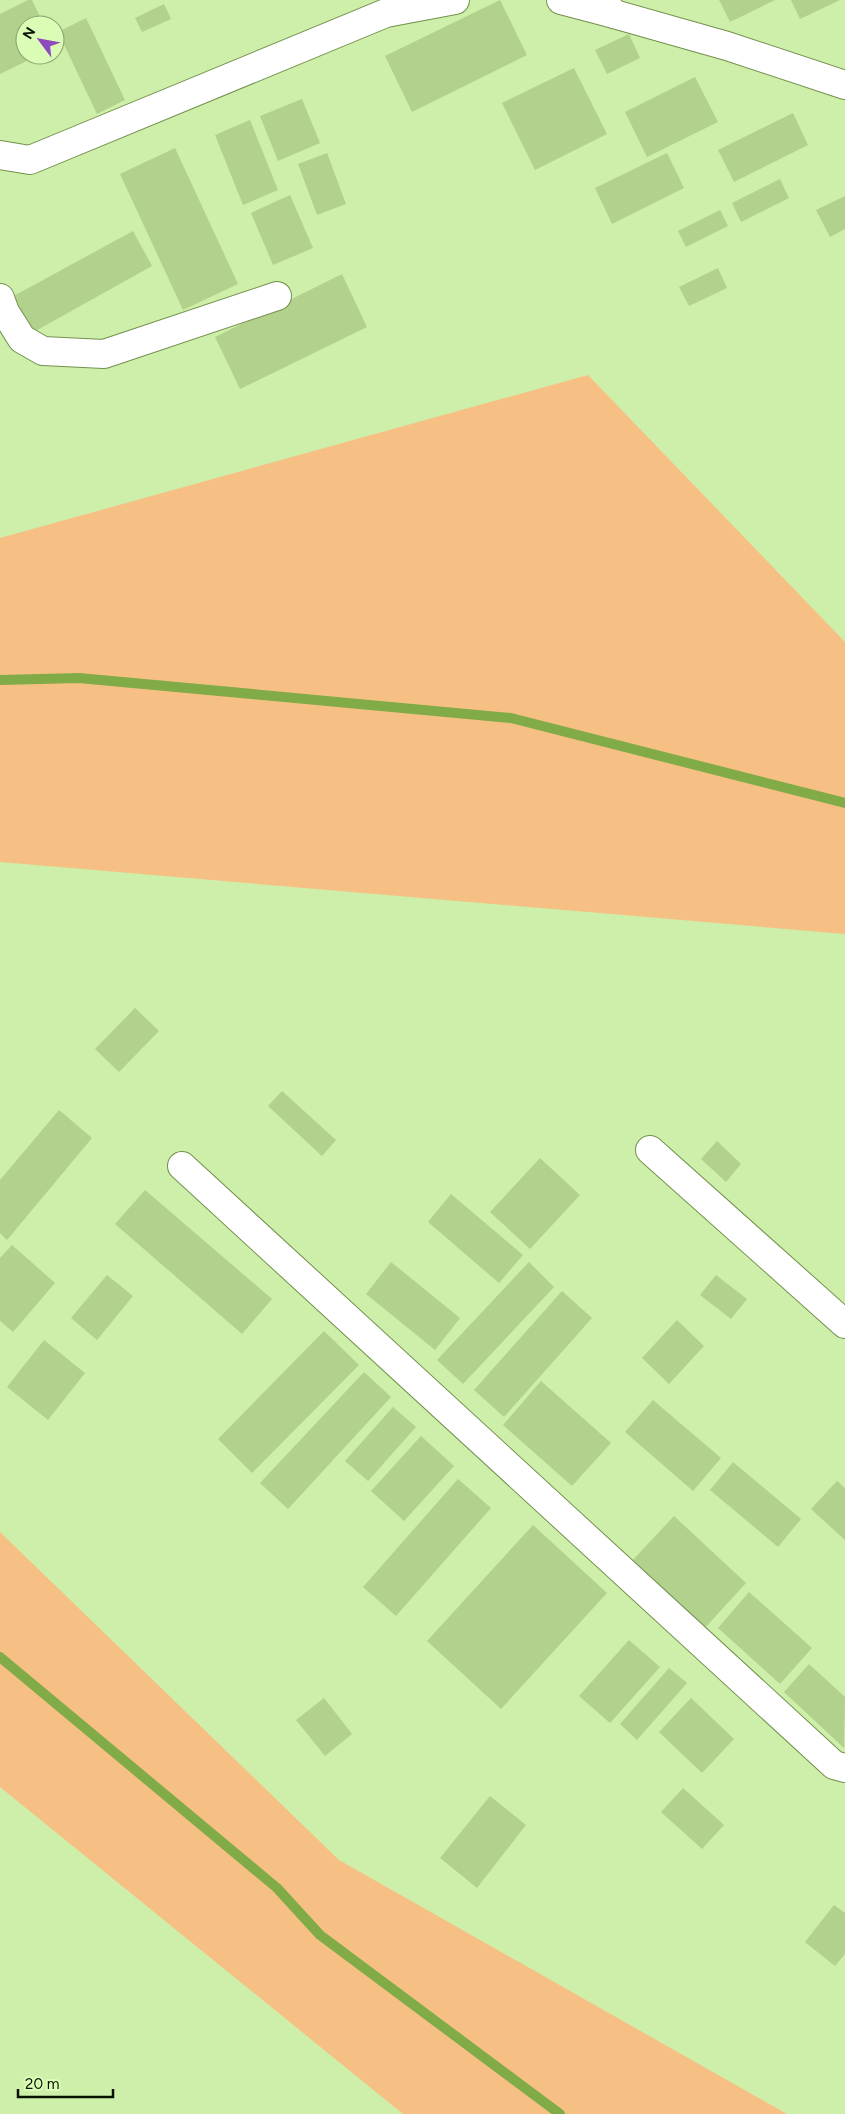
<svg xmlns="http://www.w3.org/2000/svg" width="845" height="2114" font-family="Figtree,sans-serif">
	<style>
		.green { fill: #f6c085 }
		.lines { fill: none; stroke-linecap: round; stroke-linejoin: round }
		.stream { stroke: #81ab47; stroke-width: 10 }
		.building { fill: #b1d18c }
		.minor-casing { stroke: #73904e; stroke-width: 30 }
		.minor { stroke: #fff; stroke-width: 28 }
	</style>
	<rect width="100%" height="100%" fill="#ceefa9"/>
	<g class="green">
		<path d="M588,375l257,267v292l-845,-72v-324z"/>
		<path d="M0,1532l339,328 448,254h-384l-403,-327z"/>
	</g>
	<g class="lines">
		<g class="stream">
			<path d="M0,680l79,-2 432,40 334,85"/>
			<path d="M0,1657l277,231 43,47 240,179"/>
		</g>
	</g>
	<g class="building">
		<path d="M28,0h4l12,25h-19v30h14l-39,19v-60z"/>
		<path d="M500,0l27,55 -115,57 -27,-56z"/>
		<path d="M719,0h56l-45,22z"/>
		<path d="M791,0h49l-40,19z"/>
		<path d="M164,4l7,15 -29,13 -7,-14z"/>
		<path d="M86,18l39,82 -28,14 -39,-82z"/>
		<path d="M629,34l11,24 -33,16 -12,-24z"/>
		<path d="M574,68l33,66 -72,36 -33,-67z"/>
		<path d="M695,77l23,45 -71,35 -22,-45z"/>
		<path d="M302,99l18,44 -42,18 -18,-45z"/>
		<path d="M793,113l15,32 -74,37 -16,-32z"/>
		<path d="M250,120l28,70 -35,15 -28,-70z"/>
		<path d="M175,148l63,136 -55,26 -63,-136z"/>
		<path d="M327,153l19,51 -29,11 -19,-51z"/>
		<path d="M667,153l17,35 -72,36 -17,-36z"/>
		<path d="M780,179l9,19 -48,24 -9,-19z"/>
		<path d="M290,195l23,53 -40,17 -22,-52z"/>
		<path d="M845,196v33l-15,8 -14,-27z"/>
		<path d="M720,210l8,16 -42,21 -8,-16z"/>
		<path d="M133,231l19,35 -122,68 -20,-36z"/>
		<path d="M718,268l9,20 -38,18 -10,-19z"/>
		<path d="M342,274l25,53 -127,62 -25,-52z"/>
		<path d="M135,1008l24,23 -40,41 -24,-23z"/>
		<path d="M282,1091l54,49 -14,16 -54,-50z"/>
		<path d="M59,1110l33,28 -85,102 -7,-7v-53z"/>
		<path d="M717,1141l24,23 -15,18 -25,-23z"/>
		<path d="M540,1158l40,37 -50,54 -40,-37z"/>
		<path d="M145,1190l127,109 -30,35 -127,-110z"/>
		<path d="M451,1194l72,61 -24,28 -71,-61z"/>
		<path d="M12,1245l43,38 -42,49 -13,-11v-63z"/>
		<path d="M391,1262l69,56 -25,32 -69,-56z"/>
		<path d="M529,1262l25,25 -91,97 -26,-24z"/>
		<path d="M107,1275l26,21 -36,44 -26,-22z"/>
		<path d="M716,1275l31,24 -16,20 -31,-24z"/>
		<path d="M562,1291l30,27 -88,99 -30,-27z"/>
		<path d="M677,1320l27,26 -35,38 -27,-26z"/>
		<path d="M324,1331l35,34 -107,108 -34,-34z"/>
		<path d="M44,1340l41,33 -37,47 -41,-33z"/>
		<path d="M364,1372l27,25 -103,112 -28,-26z"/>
		<path d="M541,1381l70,62 -39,43 -69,-61z"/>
		<path d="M653,1400l68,58 -28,33 -68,-59z"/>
		<path d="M393,1407l23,20 -48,54 -23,-20z"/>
		<path d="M421,1436l33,30 -50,55 -33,-30z"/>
		<path d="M733,1462l68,57 -23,28 -68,-57z"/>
		<path d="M458,1479l33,29 -95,108 -33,-29z"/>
		<path d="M837,1481l8,7v52l-34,-31z"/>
		<path d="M674,1516l72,67 -43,47 -72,-68z"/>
		<path d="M533,1525l74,68 -106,116 -74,-68z"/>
		<path d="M749,1592l63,56 -32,36 -62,-56z"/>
		<path d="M629,1640l31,27 -50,56 -31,-27z"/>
		<path d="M809,1664l36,33 -1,51 -60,-56z"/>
		<path d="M669,1668l18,15 -50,57 -17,-16z"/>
		<path d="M324,1698l28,36 -27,22 -29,-36z"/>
		<path d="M691,1698l43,41 -32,34 -43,-41z"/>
		<path d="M683,1788l41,37 -22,24 -41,-37z"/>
		<path d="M490,1796l36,29 -49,63 -37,-30z"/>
		<path d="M834,1905l11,8v41l-10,12 -30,-24z"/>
	</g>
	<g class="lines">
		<g class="minor-casing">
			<g id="minor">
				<path d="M561,0l53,14"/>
				<path d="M602,0l12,14 113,32 118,39"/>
				<path d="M0,155l30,5 356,-147 69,-13"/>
				<path d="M0,298l5,14 17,27 21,12 61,3 173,-58"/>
				<path d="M650,1150l195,174"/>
				<path d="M182,1166l652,599 11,3"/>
			</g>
		</g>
		<use href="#minor" class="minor"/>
	</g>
	<g transform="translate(40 40) rotate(302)"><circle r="24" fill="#dbfcb5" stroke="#879e6d"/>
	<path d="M0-4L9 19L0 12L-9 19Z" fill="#8e4abf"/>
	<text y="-8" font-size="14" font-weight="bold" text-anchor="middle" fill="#081200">N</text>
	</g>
	<path d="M18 2089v8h95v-8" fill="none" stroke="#081200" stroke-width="2.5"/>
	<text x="25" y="2089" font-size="15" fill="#081200" stroke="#dbfcb5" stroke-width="4" paint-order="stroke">20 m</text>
</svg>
